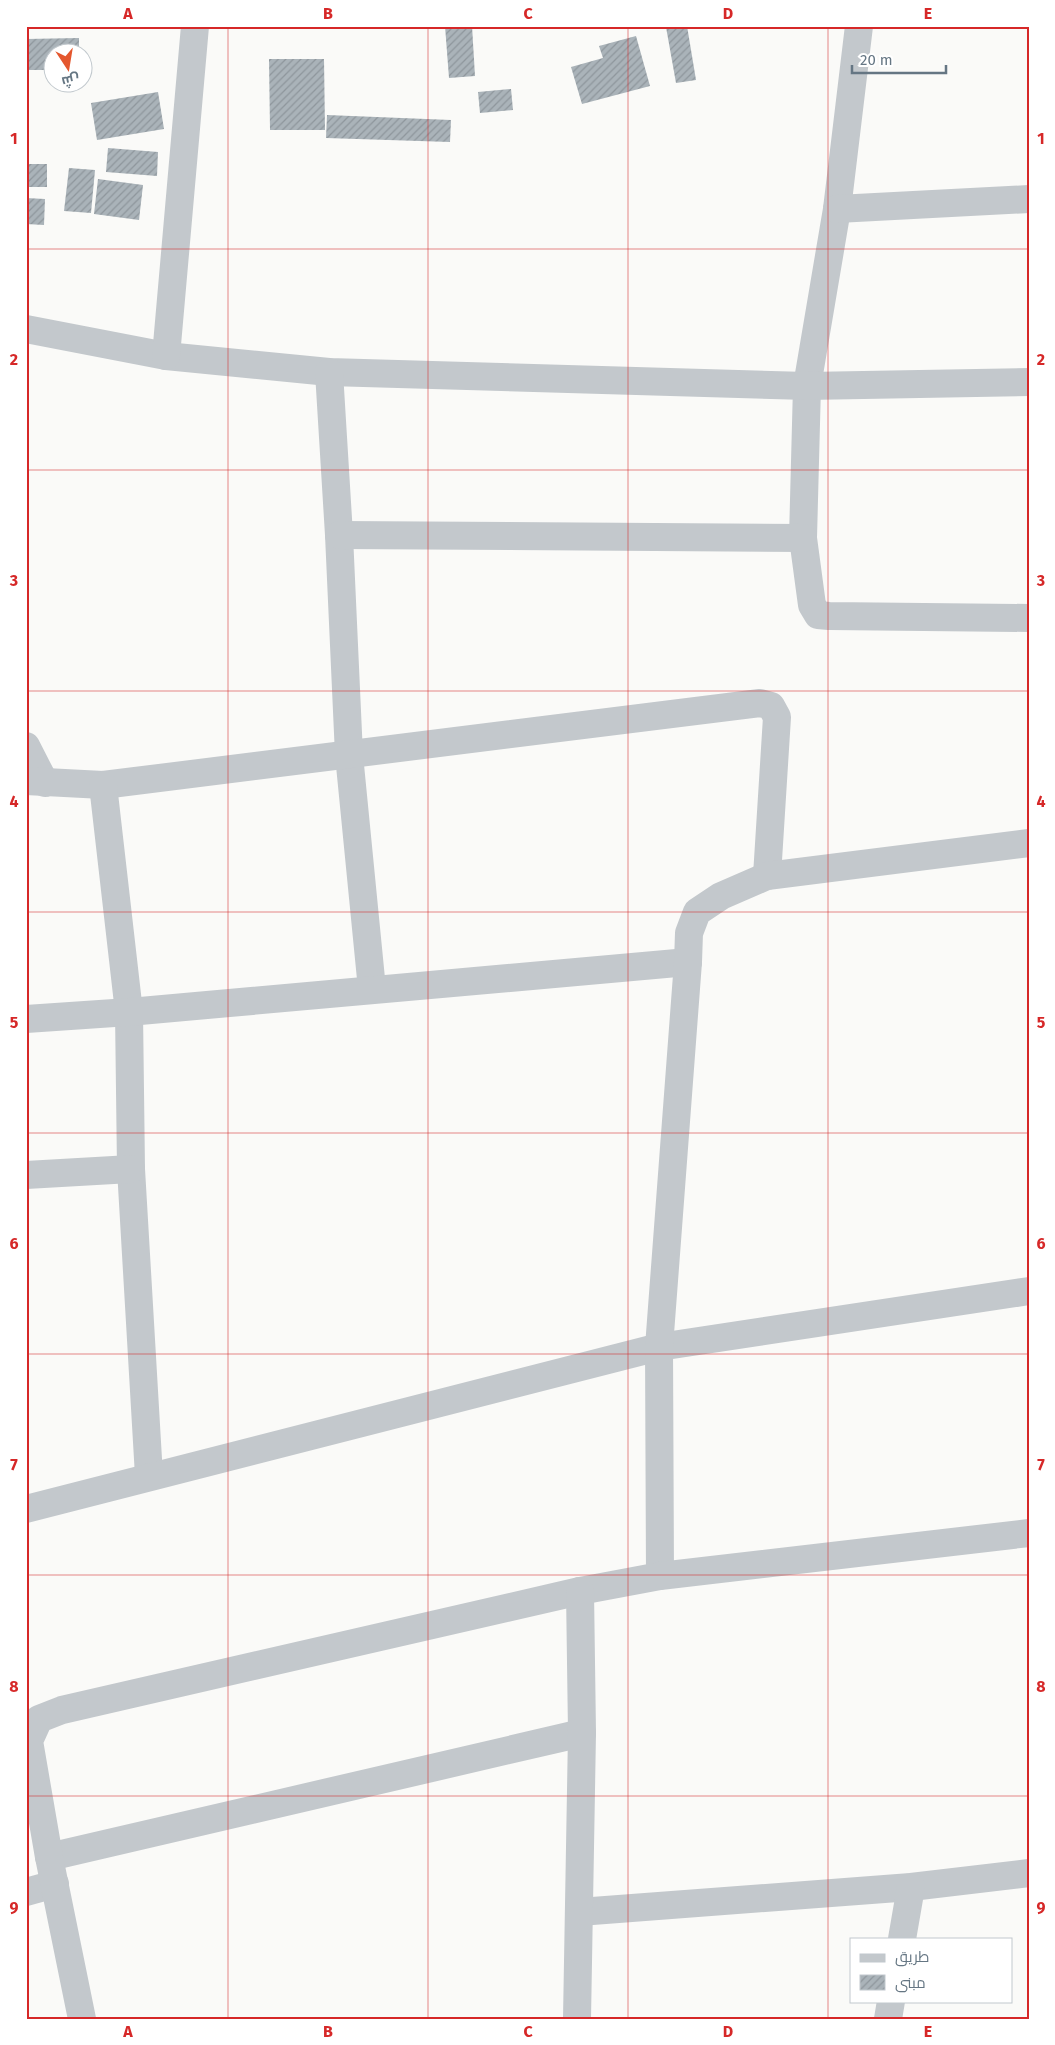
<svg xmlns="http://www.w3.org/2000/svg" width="1055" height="2045" font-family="'Fira Sans',Cairo,sans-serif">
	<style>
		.building { fill: url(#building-hatch) }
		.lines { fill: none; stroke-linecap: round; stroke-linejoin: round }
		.minor { stroke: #c3c8cc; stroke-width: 28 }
		.grid { fill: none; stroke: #d62828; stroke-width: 1; stroke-opacity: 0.55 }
		.neatline { fill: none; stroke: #d62828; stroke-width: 2 }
		.grid-label { font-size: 16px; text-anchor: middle; font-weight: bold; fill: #d62828 }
	</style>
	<defs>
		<pattern id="building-hatch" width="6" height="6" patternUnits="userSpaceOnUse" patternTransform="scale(1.25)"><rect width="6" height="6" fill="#aab3b9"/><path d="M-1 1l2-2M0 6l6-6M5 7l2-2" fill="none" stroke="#8e969c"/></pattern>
	</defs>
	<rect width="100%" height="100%" fill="#fafaf8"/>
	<g class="building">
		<path d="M445,26h27l3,50 -26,2z"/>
		<path d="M673,26h14l9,54 -20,3 -10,-56z"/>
		<path d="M636,36l14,50 -68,18 -11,-37 32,-9 -4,-12z"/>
		<path d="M79,38v14h-27v18h-26v-31z"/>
		<path d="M269,59h55l1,71h-55z"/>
		<path d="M511,89l2,21 -33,3 -2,-21z"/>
		<path d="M158,92l6,37 -67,11 -6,-37z"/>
		<path d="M327,115l124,5 -1,22 -124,-4z"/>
		<path d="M108,148l50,4 -1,24 -51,-4z"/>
		<rect x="26" y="164" width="21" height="23"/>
		<path d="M69,168l26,2 -4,43 -27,-2z"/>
		<path d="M98,179l45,6 -4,35 -45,-6z"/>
		<path d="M26,198l19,1 -1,26 -18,-1z"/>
	</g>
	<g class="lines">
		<g class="minor">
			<path d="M859,26l-22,183 -30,177 -4,152 9,67 6,10 11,1 200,2"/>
			<path d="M837,209l192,-10"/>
			<path d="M26,329l140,27 163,16 478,14 222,-4"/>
			<path d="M166,356l29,-330"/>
			<path d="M329,372l10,163 10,220 23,234"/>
			<path d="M339,535l464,3"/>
			<path d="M26,746l19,37"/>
			<path d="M26,781l77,4 657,-82 11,3 6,11 -10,159"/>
			<path d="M103,785l26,227 2,157 18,307"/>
			<path d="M26,1019l103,-7 559,-50"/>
			<path d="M26,1175l105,-6"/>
			<path d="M26,1509l633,-162 370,-56"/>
			<path d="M660,1576l-1,-229 29,-385 1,-29 8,-21 24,-16 46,-20 262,-33"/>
			<path d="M49,1857l533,-124"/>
			<path d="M26,1892l29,-8"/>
			<path d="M579,1912l332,-25 118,-14"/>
			<path d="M902,1939l9,-52"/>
			<path d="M82,2019l-33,-162 -20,-116 10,-22 23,-9 518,-119 80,-15 369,-43"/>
			<path d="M577,2019l5,-286 -2,-142"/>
			<path d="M888,2019l3,-18"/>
		</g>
	</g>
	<path class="grid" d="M228,26v1993M428,26v1993M628,26v1993M828,26v1993M26,249h1003M26,470h1003M26,691h1003M26,912h1003M26,1133h1003M26,1354h1003M26,1575h1003M26,1796h1003"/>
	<rect width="1055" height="2045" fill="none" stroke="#ffffff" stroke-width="55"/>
	<rect x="850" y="1938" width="162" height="65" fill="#ffffff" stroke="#c1c8cd"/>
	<rect x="860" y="1954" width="25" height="8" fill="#c3c8cc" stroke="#c1c8cd"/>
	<text x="895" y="1962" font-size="15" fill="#657683">طريق</text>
	<rect x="860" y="1975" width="25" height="15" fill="url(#building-hatch)" stroke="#c1c8cd"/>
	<text x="895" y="1988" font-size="15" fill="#657683">مبنى</text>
	<g transform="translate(68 68) rotate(168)"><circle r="24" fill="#ffffff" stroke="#c1c8cd"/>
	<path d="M0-4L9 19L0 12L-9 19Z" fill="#e4572e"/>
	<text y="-8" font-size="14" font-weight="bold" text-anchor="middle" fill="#657683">ش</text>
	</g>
	<path d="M852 65v8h94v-8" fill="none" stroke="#657683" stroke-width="2.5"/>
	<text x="860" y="65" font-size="15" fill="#657683" stroke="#ffffff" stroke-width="4" paint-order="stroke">20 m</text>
	<rect x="28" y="28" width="1000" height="1990" class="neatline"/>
	<g class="grid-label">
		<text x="128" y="19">A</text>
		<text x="328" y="19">B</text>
		<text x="528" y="19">C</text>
		<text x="728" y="19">D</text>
		<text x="928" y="19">E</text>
		<text x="14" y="144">1</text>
		<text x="1041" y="144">1</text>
		<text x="14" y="365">2</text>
		<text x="1041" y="365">2</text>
		<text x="14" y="586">3</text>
		<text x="1041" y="586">3</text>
		<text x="14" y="807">4</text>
		<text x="1041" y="807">4</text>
		<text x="14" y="1028">5</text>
		<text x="1041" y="1028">5</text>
		<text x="14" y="1249">6</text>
		<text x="1041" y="1249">6</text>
		<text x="14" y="1470">7</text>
		<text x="1041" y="1470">7</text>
		<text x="14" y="1692">8</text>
		<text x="1041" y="1692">8</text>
		<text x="14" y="1913">9</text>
		<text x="1041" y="1913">9</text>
		<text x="128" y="2037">A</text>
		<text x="328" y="2037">B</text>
		<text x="528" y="2037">C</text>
		<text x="728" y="2037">D</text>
		<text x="928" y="2037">E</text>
	</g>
</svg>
